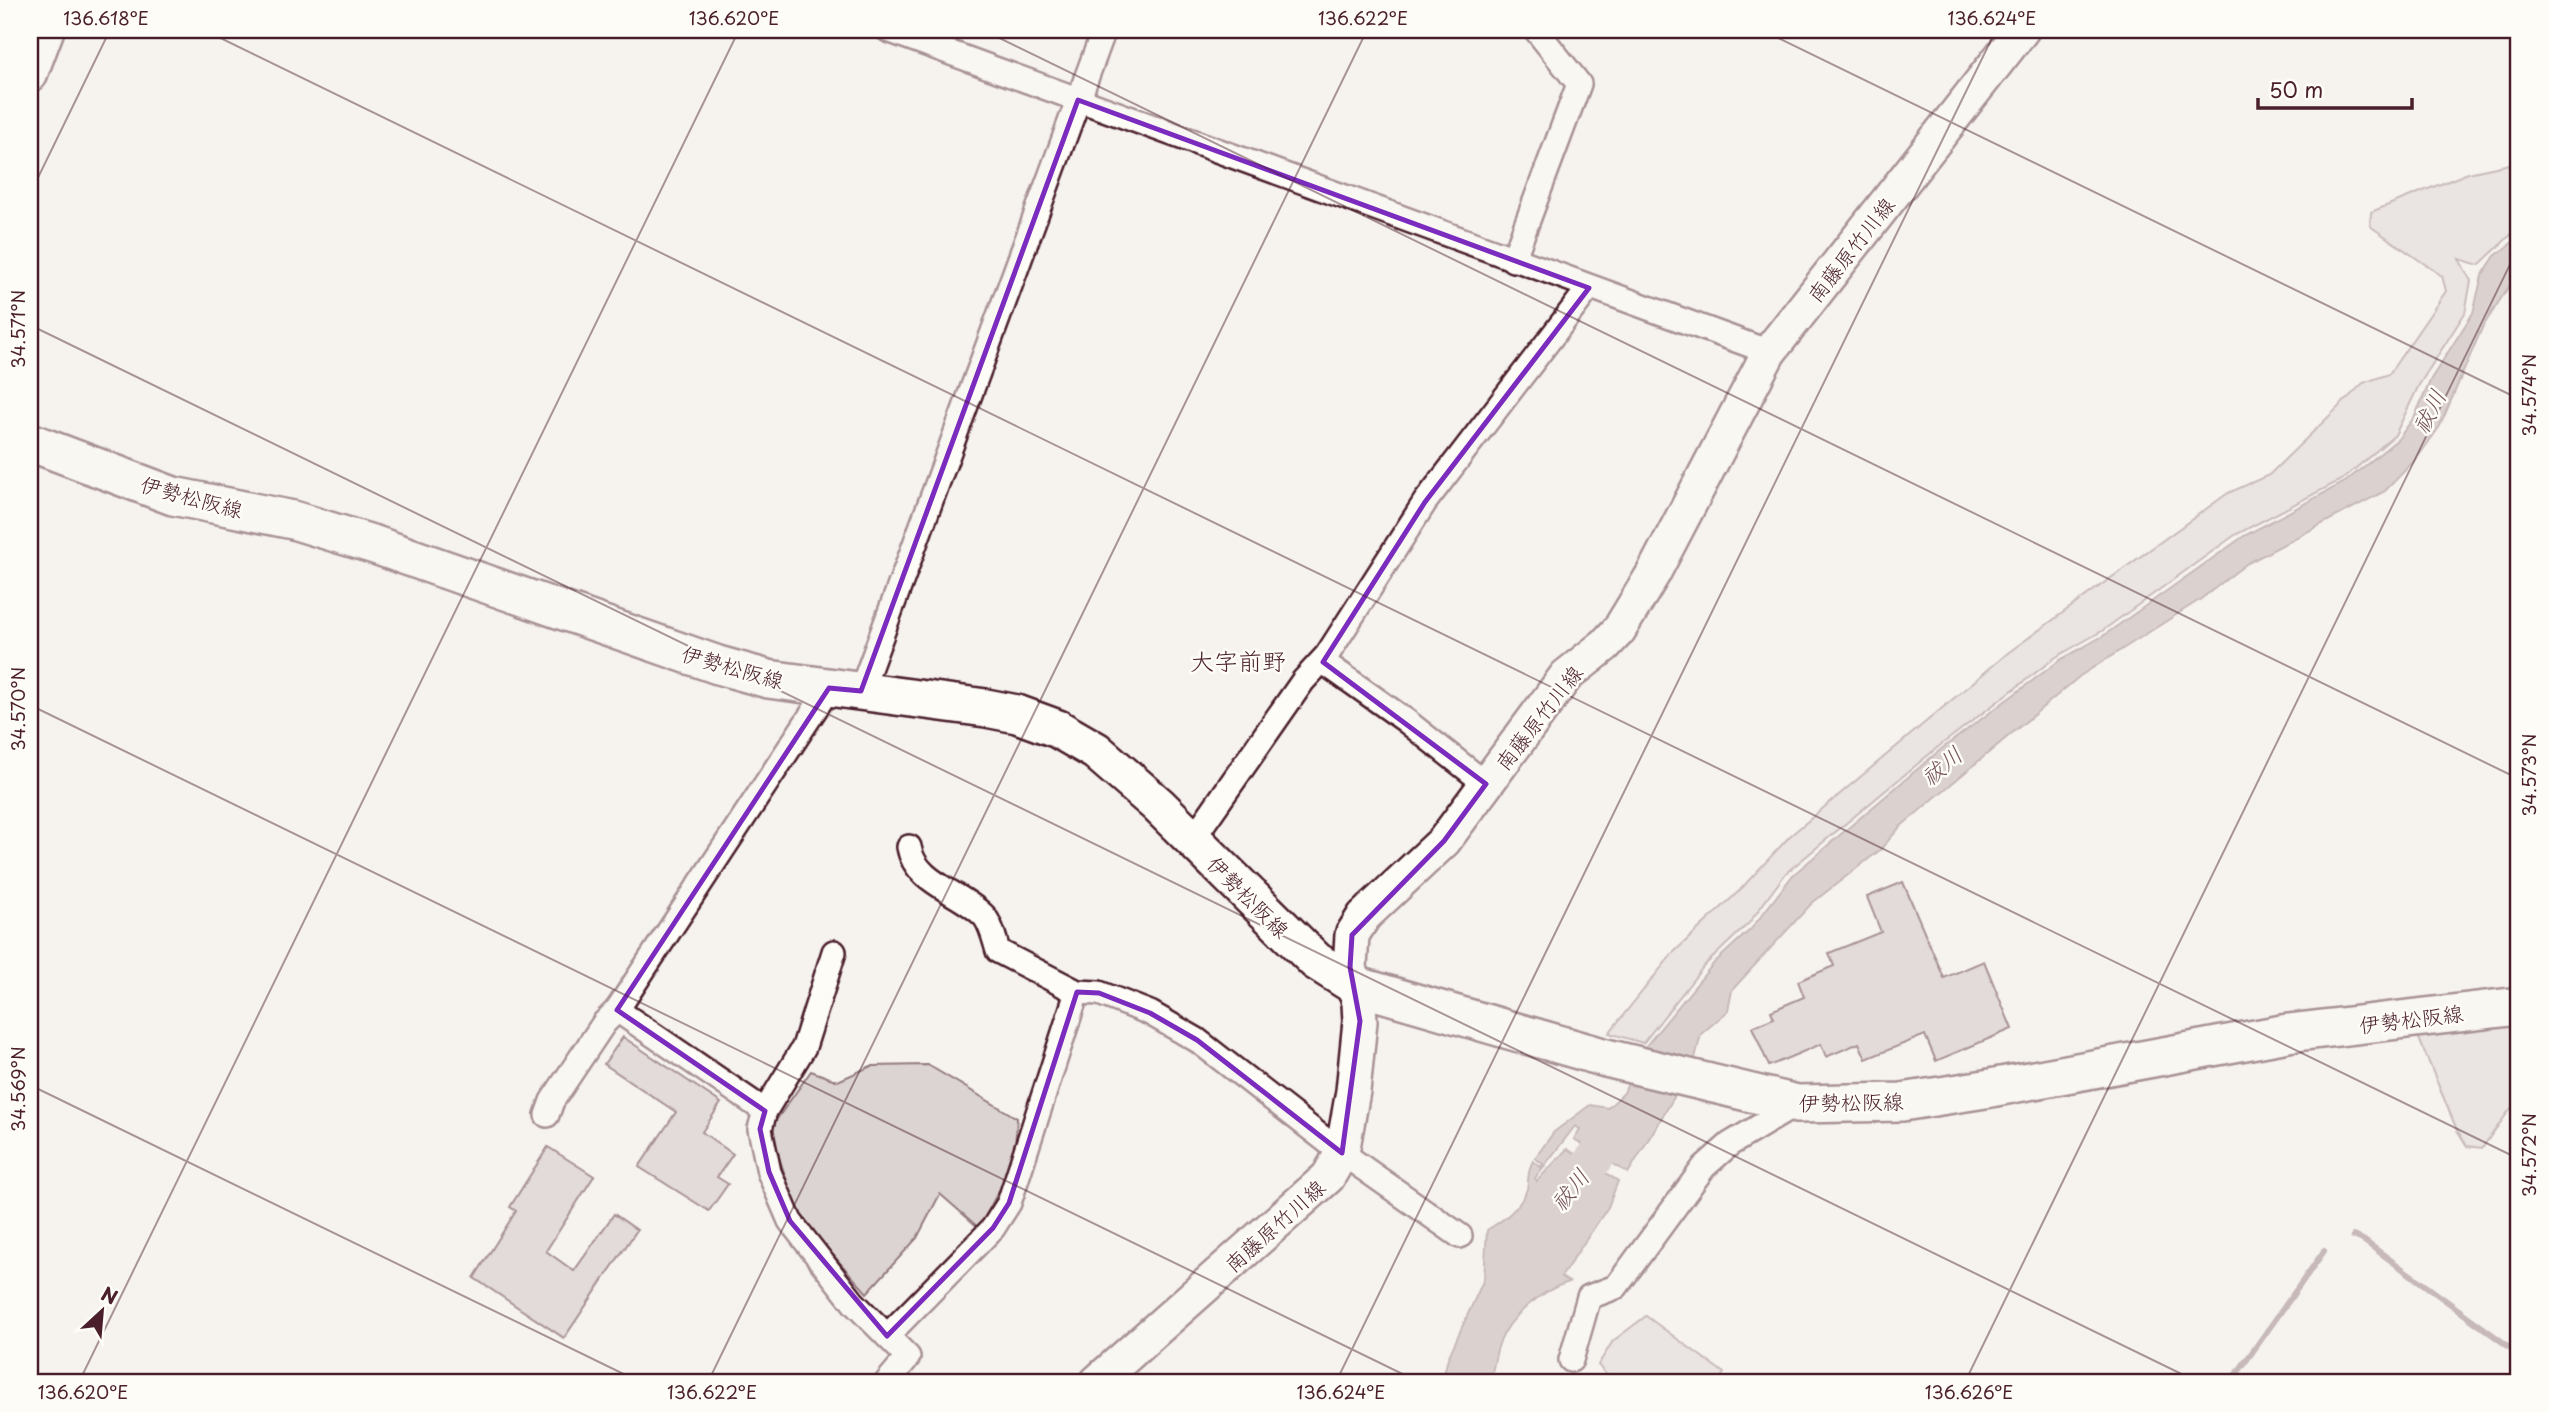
<svg xmlns="http://www.w3.org/2000/svg" width="2549" height="1412" font-family="'Playpen Sans','Klee One',sans-serif">
	<style>
		.green { fill: #dcd4d2; stroke: #937a7e; stroke-width: 2 }
		.water { fill: #bbabac; stroke: #8e7378; stroke-width: 2 }
		.lines { fill: none; stroke-linecap: round; stroke-linejoin: round }
		.stream { stroke: #8e7378; stroke-width: 6 }
		.river { stroke: #bbabac; stroke-width: 37 }
		.building { fill: #cbbfbe; stroke: #4a1f2b; stroke-width: 2 }
		.street-casing { stroke: #4a1f2b; stroke-width: 28 }
		.secondary-casing { stroke: #4a1f2b; stroke-width: 38 }
		.primary-casing { stroke: #4a1f2b; stroke-width: 42 }
		.street { stroke: #fdfcf7; stroke-width: 23 }
		.secondary { stroke: #fdfcf7; stroke-width: 33 }
		.primary { stroke: #fdfcf7; stroke-width: 37 }
		.marked { fill: none; stroke: #7b2cbf; stroke-width: 5; stroke-linejoin: round }
		.ticks { fill: none; stroke: #4a1f2b; stroke-width: 2; stroke-opacity: 0.45 }
		.labels { text-anchor: middle; dominant-baseline: central; stroke-width: 5; stroke-linejoin: round; paint-order: stroke }
		.street-label { font-size: 21px; fill: #4a1f2b; stroke: #fdfcf7 }
		.water-label { font-size: 23px; font-style: italic; fill: #725058; stroke: #fdfcf7 }
		.quarter-label { font-size: 24px; fill: #4a1f2b; stroke: #fdfcf7 }
		.neatline { fill: none; stroke: #4a1f2b; stroke-width: 2.5 }
		.ticks-label { font-size: 18px; text-anchor: middle; fill: #4a1f2b }
	</style>
	<rect width="100%" height="100%" fill="#f6f3ef"/>
	<filter id="ink" filterUnits="userSpaceOnUse"><feTurbulence type="fractalNoise" baseFrequency=".0143" numOctaves="2"/><feDisplacementMap in="SourceGraphic" scale="14" xChannelSelector="R" yChannelSelector="G"/><feConvolveMatrix kernelMatrix="1 2 1 2 8 2 1 2 1" color-interpolation-filters="sRGB"/></filter>
	<g filter="url(#ink)">
		<g class="green">
			<path d="M2519,162v65l-40,38 -20,-6 12,22 -6,32 -46,72 -24,50 -52,44 -108,56 -133,96 -46,26 -118,90 -152,126 -37,50 -45,43 -61,77 -34,-10 64,-80 65,-61 52,-56 219,-184 219,-159 41,-18 94,-92 26,-9 57,-83 -4,-15 -72,-50 1,-14 97,-39z"/>
			<path d="M2519,1017v80l-37,51 -15,-2 -10,-16 -42,-101z"/>
			<path d="M928,1065l89,53 -3,44 -35,66 -39,-34 -23,44 -50,55 -69,-77 -28,-87 41,-58 27,10 33,-15z"/>
			<path d="M1646,1316l78,57 -6,9h-106l-14,-17 15,-24z"/>
		</g>
		<path class="water" d="M2519,237v41l-8,5 -29,45 -42,98 -23,32 -32,33 -139,73 -45,35 -121,77 -180,151 -20,23 -68,53 -80,87 -4,21 -27,23 -8,32 -65,107 -54,-34 6,-10 -5,-3 -40,52 2,3 30,-32 51,32 -10,26 -47,70 8,5c-27,8 -60,34 -70,62 -5,13 -5,26 -10,38h-47l6,-24 36,-79 3,-49c15,-9 34,-22 40,-41 2,-10 0,-18 6,-28l8,6 2,-3 -8,-6 19,-26 36,-27 18,3 16,-15 17,-41 73,-89 37,-34 42,-54 147,-125 120,-90 43,-24 141,-100 101,-54 53,-43 17,-23 16,-37 42,-66 9,-37 13,-20z"/>
		<g class="lines">
			<g class="stream">
				<path d="M2353,1236l10,4 156,114"/>
				<path d="M2231,1382l93,-131"/>
			</g>
			<path class="river" d="M1560,1201l69,-85"/>
		</g>
		<g class="building">
			<path d="M1903,882l41,96 40,-17 28,68 -76,32 -11,-26 -59,24 -7,-16 -33,14 -5,-13 -52,22 -17,-39 22,-9 -3,-7 33,-14 -6,-16 36,-15 -5,-13 52,-21 -14,-35z"/>
			<path d="M623,1037l98,66 -19,29 31,22 -16,23 11,7 -19,27 -70,-44 37,-55 -72,-48z"/>
			<path d="M548,1147l46,29 -48,75 28,20 40,-57 23,16 -73,108 -90,-60 42,-67 -6,-4z"/>
		</g>
		<g class="lines">
			<g class="street-casing">
				<g id="street">
					<path d="M888,30l881,322"/>
					<path d="M1513,260l66,-176 -43,-54"/>
					<path d="M1322,661l83,59 81,64"/>
					<path d="M861,691l243,-661"/>
					<path d="M1192,840l111,-159 24,-26 98,-153 164,-214"/>
					<path d="M909,847c6,36 52,45 75,69 7,8 11,25 14,35l79,41 22,1 51,20 47,27 145,113 118,83"/>
					<path d="M834,952l-30,95 -39,64 -5,18 9,43 21,49 64,82 54,54 -21,25"/>
					<path d="M617,1010l148,101"/>
					<path d="M547,1115l5,-14 52,-78 13,-13 212,-322"/>
					<path d="M887,1336l106,-108 16,-25 68,-211"/>
					<path d="M1571,1360l18,-63 27,-10 88,-120 26,-23 67,-40"/>
				</g>
			</g>
			<g class="secondary-casing">
				<g id="secondary">
					<path d="M30,75l17,-45"/>
					<path d="M1097,1382l231,-205 14,-24 11,-62 7,-70 -1,-18 -9,-36 2,-32 12,-19 80,-75 122,-165 39,-31 14,-15 34,-56 116,-222 253,-322"/>
				</g>
			</g>
			<g class="primary-casing">
				<path id="primary" d="M30,442l143,54 120,24 82,25 343,120 50,14 218,29 31,6 41,15 38,22 62,54 158,156 38,24 252,73 191,46 105,-2 83,-13 303,-56 231,-27"/>
			</g>
			<use href="#street" class="street"/>
			<use href="#secondary" class="secondary"/>
			<use href="#primary" class="primary"/>
		</g>
	</g>
	<path d="M0 0H2549V1412H0ZM1078,100l511,188 -164,214 -102,160 163,122 -42,57 -92,94 -2,32 10,54 -18,132 -145,-113 -47,-27 -51,-20 -22,-1 -68,211 -16,25 -106,108 -97,-115 -21,-49 -9,-43 5,-18 -148,-101 212,-322 32,3z" fill="#f6f3ef" fill-opacity=".55" fill-rule="evenodd"/>
	<path class="marked" d="M1078,100l511,188 -164,214 -102,160 163,122 -42,57 -92,94 -2,32 10,54 -18,132 -145,-113 -47,-27 -51,-20 -22,-1 -68,211 -16,25 -106,108 -97,-115 -21,-49 -9,-43 5,-18 -148,-101 212,-322 32,3z"/>
	<path class="ticks" d="M204,30l2315,1129M983,30l1536,749M1762,30l757,369M30,194l80,-164M30,325l2168,1057M30,705l1389,677M30,1085l610,297M79,1382l660,-1352M708,1382l659,-1352M1336,1382l660,-1352M1965,1382l554,-1136"/>
	<g class="labels">
		<g class="street-label">
			<text transform="translate(1850 249) rotate(-52)">南藤原竹川線</text>
			<text transform="translate(192 496) rotate(15)">伊勢松阪線</text>
			<text transform="translate(733 666) rotate(16)">伊勢松阪線</text>
			<text transform="translate(1538 717) rotate(-52)">南藤原竹川線</text>
			<text transform="translate(1249 896) rotate(45)">伊勢松阪線</text>
			<text transform="translate(2411 1018) rotate(-7)">伊勢松阪線</text>
			<text transform="translate(1851 1101) rotate(-1)">伊勢松阪線</text>
			<text transform="translate(1274 1225) rotate(-42)">南藤原竹川線</text>
		</g>
		<g class="water-label">
			<text transform="translate(2428 411) rotate(-63)">祓川</text>
			<text transform="translate(1941 765) rotate(-40)">祓川</text>
			<text transform="translate(1569 1189) rotate(-51)">祓川</text>
		</g>
		<g class="quarter-label">
			<text x="1238" y="660">大字前野</text>
		</g>
	</g>
	<rect width="2549" height="1412" fill="none" stroke="#fdfcf7" stroke-width="77"/>
	<g transform="translate(102 1311) rotate(26)" stroke="#fdfcf7" stroke-width="5" paint-order="stroke">
	<path d="M0-5L12 26L0 18L-12 26Z" fill="#4a1f2b"/>
	<text y="-10" font-size="19" font-weight="bold" text-anchor="middle" fill="#4a1f2b">N</text>
	</g>
	<path d="M2258 98v10h154v-10" fill="none" stroke="#4a1f2b" stroke-width="3.5"/>
	<text x="2269" y="98" font-size="21" fill="#4a1f2b" stroke="#fdfcf7" stroke-width="5" paint-order="stroke">50 m</text>
	<rect x="38" y="38" width="2472" height="1336" class="neatline"/>
	<g class="ticks-label">
		<text x="106" y="25">136.618°E</text>
		<text x="734" y="25">136.620°E</text>
		<text x="1363" y="25">136.622°E</text>
		<text x="1992" y="25">136.624°E</text>
		<text transform="translate(19 329) rotate(-90)" y="6">34.571°N</text>
		<text transform="translate(2530 395) rotate(-90)" y="6">34.574°N</text>
		<text transform="translate(19 709) rotate(-90)" y="6">34.570°N</text>
		<text transform="translate(2530 775) rotate(-90)" y="6">34.573°N</text>
		<text transform="translate(19 1089) rotate(-90)" y="6">34.569°N</text>
		<text transform="translate(2530 1155) rotate(-90)" y="6">34.572°N</text>
		<text x="83" y="1399">136.620°E</text>
		<text x="712" y="1399">136.622°E</text>
		<text x="1341" y="1399">136.624°E</text>
		<text x="1969" y="1399">136.626°E</text>
	</g>
</svg>
